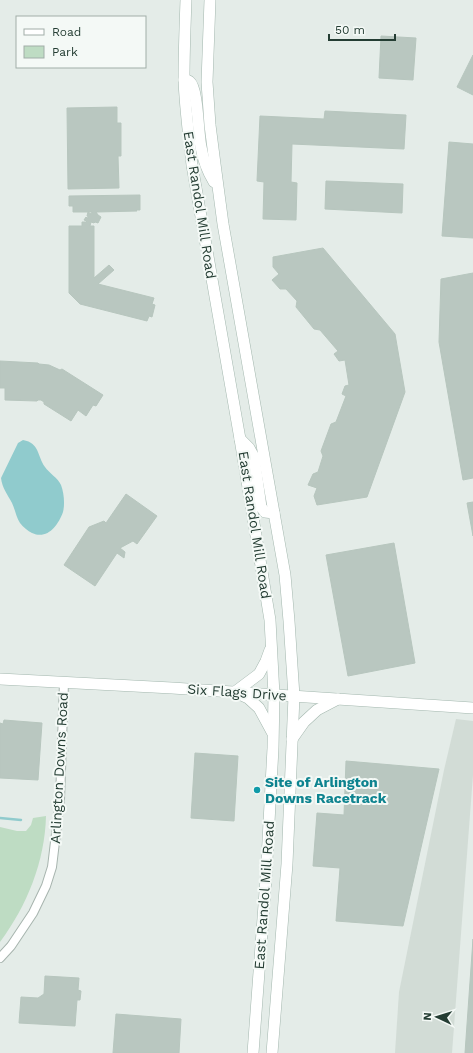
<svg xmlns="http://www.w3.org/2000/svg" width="473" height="1053" font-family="'Work Sans',sans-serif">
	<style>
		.built { fill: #d2dcd6 }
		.green { fill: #bedcc3 }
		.water { fill: #90cbcd }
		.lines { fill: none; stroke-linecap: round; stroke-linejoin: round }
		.stream { stroke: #90cbcd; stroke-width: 2.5 }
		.building { fill: #b9c7c0; stroke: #b7c6be }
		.street-casing { stroke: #a7b4ae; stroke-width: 10 }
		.secondary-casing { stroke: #a3b7ae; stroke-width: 12 }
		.street { stroke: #fff; stroke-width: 8 }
		.secondary { stroke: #fff; stroke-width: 11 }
		.culture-dot { fill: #0f9aa8; stroke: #f4f9f6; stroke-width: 1.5 }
		.labels { text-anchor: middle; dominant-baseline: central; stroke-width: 4; stroke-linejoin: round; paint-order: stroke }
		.street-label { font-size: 14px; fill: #243d33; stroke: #f4f9f6 }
		.culture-label { font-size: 14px; font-weight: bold; fill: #0d838f; stroke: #f4f9f6; text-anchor: start }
	</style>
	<rect width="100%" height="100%" fill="#e4ece8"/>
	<path class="built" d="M456,719l17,2v54l-21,278h-57l4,-61 45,-222z"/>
	<path class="green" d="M46,816c-1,45 -19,90 -46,126v-115l17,4h9l5,-6 2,-7z"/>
	<path class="water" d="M23,440c17,3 14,16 22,27 4,6 13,11 16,18 3,8 4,19 2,27 -5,14 -16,28 -31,21 -4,-2 -9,-6 -12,-10 -4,-6 -5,-14 -8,-20 -4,-8 -10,-15 -11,-25l17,-35z"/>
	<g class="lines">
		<path class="stream" d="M0,818l21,2"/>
	</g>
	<g class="building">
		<path d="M381,36l35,2 -3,42 -34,-2z"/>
		<path d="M473,55v40l-16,-8z"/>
		<path d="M117,107v16h4v33h-3l1,32 -51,1 -1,-81z"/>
		<path d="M325,111l81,4 -2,34 -112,-5 -1,38 6,1 -1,37 -33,-1 1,-37 -7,-1 3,-65 64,3z"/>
		<path d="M449,142l24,2v94l-31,-2z"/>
		<path d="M326,181l77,3 -1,29 -77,-4z"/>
		<path d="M140,195v15h-4l1,1 -40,1h-1l2,3 3,2 -3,6 -3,-1 -1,1 -3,-1 -1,4h4v52l15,-13 5,5 -16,14 56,14 -2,6 3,1 -3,12 -3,-1 -2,5 -67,-17 -11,-11v-67h13v-4h4l1,-1 -3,-1 2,-3 1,1 2,-1 -2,-1 1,-4 3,2 1,-2h-19v-6h-4v-10z"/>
		<path d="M323,248l72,86 10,58 -38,105 -50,8 -3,-9 3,-8 -9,-3 5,-11 5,-2 5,-16 -2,-5 10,-27 5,-2 10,-26 -4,-2 3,-8 4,-1 -4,-25 -6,1 -5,-7 4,-3 -18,-21 -6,-1 -18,-22 1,-6 -11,-12h-6l-8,-9 7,-6 -6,-7v-10z"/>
		<path d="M473,273v205l-10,2 -24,-138 2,-63z"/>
		<path d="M0,361l38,2 1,1 10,1 11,5 2,-1 41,26 -7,11 -3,-1 -7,11 -8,-6 -7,11 -27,-17v-2l-3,-2h-3l-1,1 -32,-1v-12h-5z"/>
		<path d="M126,494l31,22 -20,28 -4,-3 -13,7 5,4 -1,6 -7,-5 -22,33 -31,-21 25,-38 15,-6 2,2z"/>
		<path d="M473,502v34l-6,-33z"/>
		<path d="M394,543l21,120 -67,13 -22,-121z"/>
		<path d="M4,720l38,3 -4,57 -38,-2v-55l3,1z"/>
		<path d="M195,753l43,3 -4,65 -43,-3z"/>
		<path d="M346,761l93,8 -36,157 -67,-5 4,-53 -27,-2 4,-53 27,2z"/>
		<path d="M473,939v114h-8z"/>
		<path d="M45,976l34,2 -1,12 3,1 -1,9h-3l-2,26 -56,-3 2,-26 17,1 6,-4z"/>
		<path d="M116,1014l65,5 -2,34h-66z"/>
	</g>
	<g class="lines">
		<g class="street-casing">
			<path id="street" d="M0,958l11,-12 22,-33 13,-27 6,-19 8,-67 4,-118"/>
		</g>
		<g class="secondary-casing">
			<g id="secondary">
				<path d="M186,0c-1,27 -2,53 -2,79 1,29 5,57 8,86l48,274 30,181 4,75 -1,53 -7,130 -13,175"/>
				<path d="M210,0l-3,82 3,43 5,39 8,60 62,351 4,46 5,75 -7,168 -15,189"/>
				<path d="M184,80c3,0 4,0 6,2 8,7 8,52 11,65 2,12 7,25 13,35"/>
				<path d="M240,439l9,9 5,9 7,50 4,5 9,1"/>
				<path d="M270,650l-4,11 -7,13 -24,18 13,6 11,10 13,24"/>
				<path d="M0,679l172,9 301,20"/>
				<path d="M292,739l12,-17 13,-12 21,-11"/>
			</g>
		</g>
		<use href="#street" class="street"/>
		<use href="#secondary" class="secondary"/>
	</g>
	<circle class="culture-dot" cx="257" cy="790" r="4"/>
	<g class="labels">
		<g class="street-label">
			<text transform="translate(200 205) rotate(81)">East Randol Mill Road</text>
			<text transform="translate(255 525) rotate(81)">East Randol Mill Road</text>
			<text transform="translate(237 692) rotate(4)">Six Flags Drive</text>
			<text transform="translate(59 768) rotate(-87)">Arlington Downs Road</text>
			<text transform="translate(264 895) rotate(-86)">East Randol Mill Road</text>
		</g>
		<g class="culture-label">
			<text x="265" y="782">Site of Arlington<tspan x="265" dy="16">Downs Racetrack</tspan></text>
		</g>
	</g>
	<rect x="16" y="16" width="130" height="52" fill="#f4f9f6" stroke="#a1aea8"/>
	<rect x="24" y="29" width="20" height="6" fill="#ffffff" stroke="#a1aea8"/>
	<text x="52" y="36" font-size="12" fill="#243d33">Road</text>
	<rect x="24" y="46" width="20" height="12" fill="#bedcc3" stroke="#a1aea8"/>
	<text x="52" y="56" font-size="12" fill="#243d33">Park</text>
	<g transform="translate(437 1017) rotate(274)" stroke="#f4f9f6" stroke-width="3" paint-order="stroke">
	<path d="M0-3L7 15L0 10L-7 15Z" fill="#243d33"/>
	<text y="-6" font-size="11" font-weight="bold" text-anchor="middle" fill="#243d33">N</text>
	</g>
	<path d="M329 34v6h66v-6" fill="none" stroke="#243d33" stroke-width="2"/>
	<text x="335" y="34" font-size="12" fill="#243d33" stroke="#f4f9f6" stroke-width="3" paint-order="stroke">50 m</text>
</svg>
